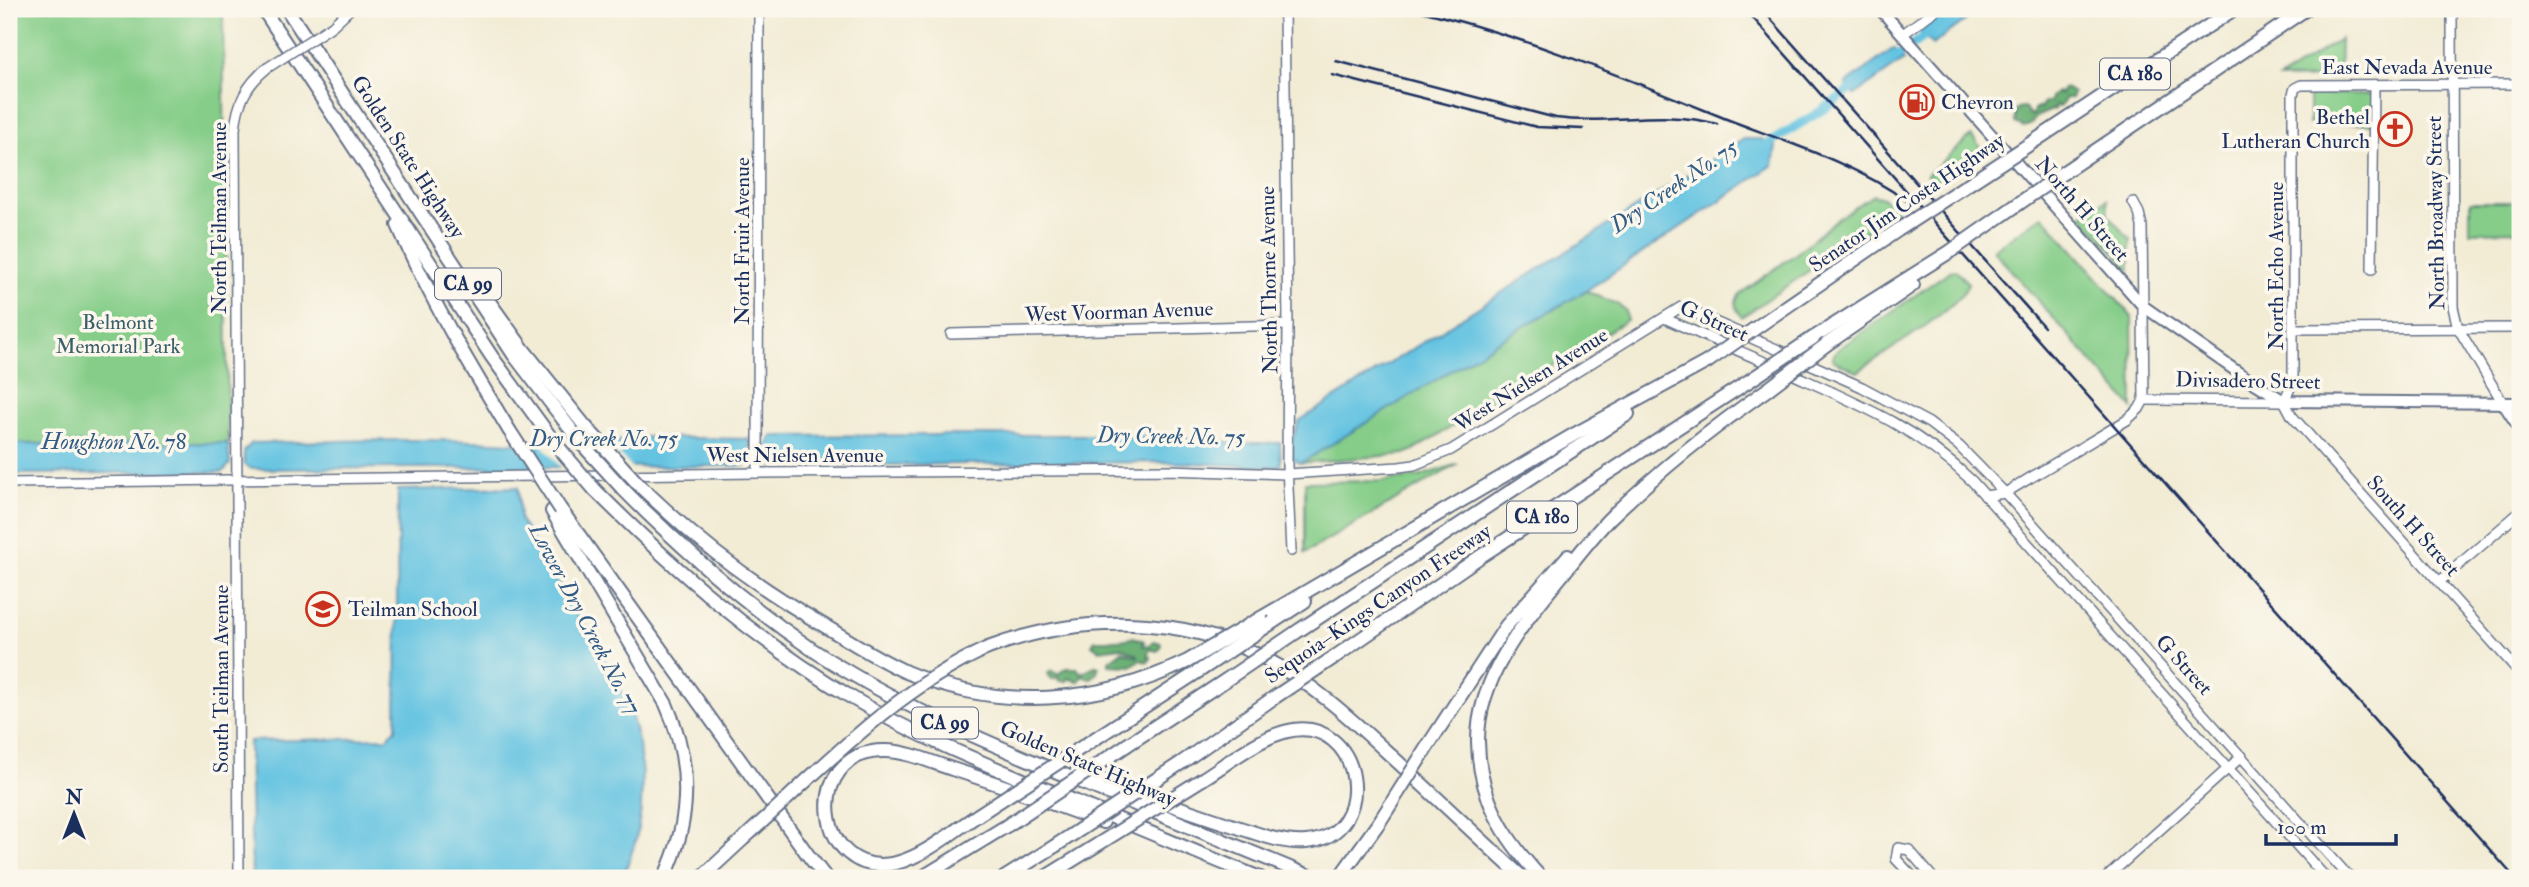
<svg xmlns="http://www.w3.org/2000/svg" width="2529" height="887" font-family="'IM FELL Double Pica',serif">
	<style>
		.green { fill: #85cd88; stroke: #507e73; stroke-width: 2 }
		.forest { fill: #6cb074; stroke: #447069; stroke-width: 2 }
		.water { fill: #63c3e1; stroke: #3f79a0; stroke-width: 2 }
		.pier { fill: #f2ecd5 }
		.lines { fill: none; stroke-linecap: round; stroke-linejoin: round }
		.canal { stroke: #63c3e1; stroke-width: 9 }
		.minor-casing { stroke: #667188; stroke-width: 12 }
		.major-casing { stroke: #667188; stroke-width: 14 }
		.highway-casing { stroke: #667188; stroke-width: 16 }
		.minor { stroke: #fff; stroke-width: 9 }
		.major { stroke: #fff; stroke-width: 10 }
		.highway { stroke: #fff; stroke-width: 12 }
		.rail { stroke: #1b2f5e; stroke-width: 2.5 }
		.minor-bridge-casing { stroke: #667188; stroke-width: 12; stroke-linecap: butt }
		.highway-bridge-casing { stroke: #667188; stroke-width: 16; stroke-linecap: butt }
		.minor-bridge { stroke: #fff; stroke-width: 9 }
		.highway-bridge { stroke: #fff; stroke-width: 12 }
		.labels { text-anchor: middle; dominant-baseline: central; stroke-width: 7; stroke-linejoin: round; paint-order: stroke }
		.shield { fill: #fbf7ec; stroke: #5e6b89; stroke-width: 2 }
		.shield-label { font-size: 19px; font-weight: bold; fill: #1b2f5e }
		.street-label { font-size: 21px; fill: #1b2f5e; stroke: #fbf7ec }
		.poi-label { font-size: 21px; fill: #1b2f5e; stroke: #fbf7ec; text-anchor: start }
		.park-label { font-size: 21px; fill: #3b5e6b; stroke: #fbf7ec }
		.water-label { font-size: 23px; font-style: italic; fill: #315b85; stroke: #fbf7ec }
	</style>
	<rect width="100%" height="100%" fill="#fbf7ec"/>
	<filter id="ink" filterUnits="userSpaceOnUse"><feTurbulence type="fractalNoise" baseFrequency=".0143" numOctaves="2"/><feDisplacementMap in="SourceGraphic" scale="14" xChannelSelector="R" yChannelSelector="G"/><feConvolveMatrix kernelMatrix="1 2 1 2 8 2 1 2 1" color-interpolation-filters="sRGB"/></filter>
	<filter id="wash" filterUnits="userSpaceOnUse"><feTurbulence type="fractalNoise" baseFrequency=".00686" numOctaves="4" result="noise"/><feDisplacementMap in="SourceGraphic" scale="28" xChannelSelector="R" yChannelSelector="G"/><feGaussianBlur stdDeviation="1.57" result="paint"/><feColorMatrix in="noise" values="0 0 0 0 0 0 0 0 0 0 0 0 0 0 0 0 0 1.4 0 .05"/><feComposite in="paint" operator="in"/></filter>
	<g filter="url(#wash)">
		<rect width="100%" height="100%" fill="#f2ecd5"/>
		<g class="green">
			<path d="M9,9h214l5,434 -219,1z"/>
			<path d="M2340,39l-1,39 -60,1z"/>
			<rect x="2309" y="94" width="65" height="30"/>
			<path d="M1971,136l14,16 -50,33 -8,-10z"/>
			<path d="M1873,195l10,3 14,10v6l-14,9h-5l-136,94c-7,-9 -9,-13 -2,-23l57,-41 40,-34z"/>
			<path d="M2107,199l1,16 22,24v32l-49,-56z"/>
			<path d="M2470,202h50v29l-50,1z"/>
			<path d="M2042,215l90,102 1,91 -140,-158z"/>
			<path d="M1955,270l13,13c-4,23 -89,73 -111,89l-24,-12v-4l4,-6 113,-79z"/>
			<path d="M1586,291l31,13 9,7 1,9 -215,131 -8,3 -103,9 204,-126z"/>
			<path d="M1458,464l-153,89v-71l78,-1 35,-4z"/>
		</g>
		<g class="forest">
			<path d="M2065,88l8,5 -2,5h-5l-6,9 -4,-2 -1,4 -18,7 -7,9 -6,2 -9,-4v-11l3,-4 6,-1 5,8h4l1,-6 4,-2 3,1 3,-5 6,-1 1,-5 6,-5 4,2 1,-5z"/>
			<path d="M1133,637l11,4 -1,5 7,-1 4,-4 7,2v5l-4,3 -8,-2 -1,7 3,2 -3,4 -8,-2 -9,6 -22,-1v-4l13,-10 15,6 1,-2 -17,-8 -22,3 -7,-5 3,-5c9,0 31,1 38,-3z"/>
			<path d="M1095,666h4l-3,8 -6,5 -7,-4 -5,7 -10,-4 -1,3h-8l-1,-4 -6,2 -4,-5 3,-4 7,4 8,-6h11l4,5z"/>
		</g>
		<g class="water">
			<path d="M1947,9h34l-49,36 -14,-15z"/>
			<path d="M1894,48l10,12 -49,35 -9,-11z"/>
			<path d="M1744,139h17l15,7 -3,19 -187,126 -81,46 -204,126 -9,-5v-17l7,-20z"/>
			<path d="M939,435h186l119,8h36l1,22 -4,2 -112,-5 -395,4 -5,-5 -1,-9 8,-16z"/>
			<path d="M638,437l112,2v21l-6,6 -492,3 -8,-5v-13l8,-8c73,-1 147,-5 220,-2 56,2 112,11 166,-4z"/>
			<path d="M228,443l2,21 -7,8 -214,2v-30z"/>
			<path d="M518,487l2,33 97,161 14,33 8,31 3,30 -1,35 -5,30 -10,29 -7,9h-367l-3,-137 138,-3 9,-9 2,-239z"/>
		</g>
		<path class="pier" d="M606,440l28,30 -70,1 -25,-29z"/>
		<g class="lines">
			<g class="canal">
				<path d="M1892,60l40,-29"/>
				<path d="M1761,148l63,-39 37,-27"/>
			</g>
		</g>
	</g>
	<g filter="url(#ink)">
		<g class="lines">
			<g class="minor-casing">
				<g id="minor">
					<path d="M1284,9l4,316 -1,141 4,85"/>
					<path d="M2452,9l1,298 5,21 45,75"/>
					<path d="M332,26l18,-17"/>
					<path d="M1903,34l34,-25"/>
					<path d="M2372,269l2,-184"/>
					<path d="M1664,318c42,19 85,37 128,56 69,31 125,54 180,107l354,397"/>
					<path d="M2293,329l227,-1"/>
					<path d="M951,334l337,-9"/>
					<path d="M2144,400l138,1"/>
					<path d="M2284,401l9,-19v-288l2,-6 6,-3 219,-1"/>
					<path d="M2284,401l8,15 228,257"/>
					<path d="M758,473l1,-464"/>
					<path d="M9,483l749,-10 410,-3 119,4 112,-7 15,-2 37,-15 230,-143 181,80 67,36 30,23 46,47 345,385"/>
					<path d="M1985,496l20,-3 122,-73 12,-11 5,-9 -2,-174 -3,-13 -6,-11"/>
					<path d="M2440,581l80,-69"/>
					<path d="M239,878l-4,-748c2,-26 11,-45 32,-62"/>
					<path d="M1914,878l-18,-19 2,-11 11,2 24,28"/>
					<path d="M2106,878l136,-122"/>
				</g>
			</g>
			<g class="major-casing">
				<g id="major">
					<path d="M1880,9l263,297 99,69 42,26 236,2"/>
					<path d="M2503,403l17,26"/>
				</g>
			</g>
			<g class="highway-casing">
				<g id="highway">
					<path d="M263,9l229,348 62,85"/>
					<path d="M287,9l227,346 68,89"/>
					<path d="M2036,140l198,-131"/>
					<path d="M2064,172l242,-163"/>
					<path d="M398,225c30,71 71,139 111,205"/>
					<path d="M485,296l38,53 62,77"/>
					<path d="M1770,318l128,-88"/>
					<path d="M1813,338l138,-87"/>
					<path d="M1827,344l86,-59"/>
					<path d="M623,489c59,60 121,114 190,161 82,54 171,91 261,129 80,33 160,66 240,99"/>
					<path d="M595,490c81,81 160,150 259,209 62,37 129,64 196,92 70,29 140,59 210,87"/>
					<path d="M561,510l247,345 18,23"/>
					<path d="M552,511l114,193c26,58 26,116 -2,174"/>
					<path d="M669,513c46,43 95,77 149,109 29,17 57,36 88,50 92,39 193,33 282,-11"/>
					<path d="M1261,618l314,-184 132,-72"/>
					<path d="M1273,622l32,-21"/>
					<path d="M1298,631l330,-217"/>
					<path d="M988,648c88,-33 193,-35 278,11 46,24 83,58 121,93 46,42 91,85 136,126"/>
					<path d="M1336,656l145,-100 268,-175"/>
					<path d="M1099,736l103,-67"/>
					<path d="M1429,744l77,-118 62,-70"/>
					<path d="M1127,745l99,-65"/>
					<path d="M1181,763l91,-64"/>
					<path d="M1077,771c52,19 104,38 157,55 22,7 48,18 72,16 75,-6 57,-128 -18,-111 -28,6 -60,32 -84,47"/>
					<path d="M978,815c-25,16 -53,41 -82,48 -80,19 -96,-113 -11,-112 22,0 46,11 67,18 51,16 101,35 151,53"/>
					<path d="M701,878l42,-39"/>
					<path d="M921,878l87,-53"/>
					<path d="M1004,878l51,-32"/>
					<path d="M1044,878l37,-23"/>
					<path d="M1541,878c-37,-40 -62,-80 -63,-136 -1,-64 47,-121 85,-168 15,-19 31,-40 48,-57 49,-47 103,-90 157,-128"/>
				</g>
			</g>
			<use href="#minor" class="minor"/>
			<use href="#major" class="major"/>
			<use href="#highway" class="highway"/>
			<g class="rail">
				<path d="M1413,9c109,26 212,69 316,111 60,23 125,43 178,81"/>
				<path d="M1745,9l770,869"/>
				<path d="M1762,9l282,318"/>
				<path d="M1336,61l220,57c55,7 106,-9 161,6"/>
				<path d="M1332,75l205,52 46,2"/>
			</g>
			<g class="minor-bridge-casing">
				<path id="minor-bridge" d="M267,68l65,-42"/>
			</g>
			<g class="highway-bridge-casing">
				<g id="highway-bridge">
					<path d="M1898,230l138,-90"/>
					<path d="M1951,251l113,-79"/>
					<path d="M1707,362l63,-44"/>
					<path d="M1749,381l64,-43"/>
					<path d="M1768,389l59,-45"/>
					<path d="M585,426l56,61 28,26"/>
					<path d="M509,430l52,80"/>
					<path d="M554,442l41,48"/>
					<path d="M582,444l41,45"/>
					<path d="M1188,661l73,-43"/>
					<path d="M1202,669l71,-47"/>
					<path d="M1226,680l72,-49"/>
					<path d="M1272,699l64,-43"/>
					<path d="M978,815l121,-79"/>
					<path d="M1008,825l119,-80"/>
					<path d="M743,839c75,-67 152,-150 245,-191"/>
					<path d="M1055,846l126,-83"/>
					<path d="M1081,855l123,-77"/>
					<path d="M1339,878l41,-57 49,-77"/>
				</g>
			</g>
			<use href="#minor-bridge" class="minor-bridge"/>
			<use href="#highway-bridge" class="highway-bridge"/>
		</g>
	</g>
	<defs>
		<g id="fuel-ring" transform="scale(1.75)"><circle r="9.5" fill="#fbf7ec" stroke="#c8321e" stroke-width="1.5"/><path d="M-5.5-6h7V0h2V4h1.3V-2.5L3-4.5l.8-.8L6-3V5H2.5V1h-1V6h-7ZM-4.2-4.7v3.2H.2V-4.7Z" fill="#c8321e"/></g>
		<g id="church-ring" transform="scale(1.75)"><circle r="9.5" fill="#fbf7ec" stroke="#c8321e" stroke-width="1.5"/><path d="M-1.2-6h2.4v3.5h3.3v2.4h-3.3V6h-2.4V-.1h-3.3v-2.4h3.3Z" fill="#c8321e"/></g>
		<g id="school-ring" transform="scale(1.75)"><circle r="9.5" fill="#fbf7ec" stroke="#c8321e" stroke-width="1.5"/><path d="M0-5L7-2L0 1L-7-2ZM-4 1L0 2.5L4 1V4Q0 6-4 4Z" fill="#c8321e"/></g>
	</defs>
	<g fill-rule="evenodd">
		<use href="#fuel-ring" x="1917" y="102"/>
		<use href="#church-ring" x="2395" y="129"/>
		<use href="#school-ring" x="323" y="609"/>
	</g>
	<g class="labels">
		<g class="shield">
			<rect x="2100" y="58.5" width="70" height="31" rx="5"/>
			<rect x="435" y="268.5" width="66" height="31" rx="5"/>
			<rect x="1507" y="501.5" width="70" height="31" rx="5"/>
			<rect x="912" y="707.5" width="66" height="31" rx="5"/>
		</g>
		<g class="shield-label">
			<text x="2135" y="74">CA 180</text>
			<text x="468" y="284">CA 99</text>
			<text x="1542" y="517">CA 180</text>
			<text x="945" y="723">CA 99</text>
		</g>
		<g class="street-label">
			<text x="2407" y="67">East Nevada Avenue</text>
			<text transform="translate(408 157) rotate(57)">Golden State Highway</text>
			<text transform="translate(1907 203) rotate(-34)">Senator Jim Costa Highway</text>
			<text transform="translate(2082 209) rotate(49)">North H Street</text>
			<text transform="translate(2436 213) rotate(-91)">North Broadway Street</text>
			<text transform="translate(219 218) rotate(-90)">North Teilman Avenue</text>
			<text transform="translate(742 241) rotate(-90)">North Fruit Avenue</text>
			<text transform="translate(2276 266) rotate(-90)">North Echo Avenue</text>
			<text transform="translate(1269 280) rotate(-91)">North Thorne Avenue</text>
			<text transform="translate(1119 312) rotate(-2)">West Voorman Avenue</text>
			<text transform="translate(1714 321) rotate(24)">G Street</text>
			<text transform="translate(1531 380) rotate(-32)">West Nielsen Avenue</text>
			<text transform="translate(2248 381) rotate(1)">Divisadero Street</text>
			<text x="795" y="455">West Nielsen Avenue</text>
			<text transform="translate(2413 526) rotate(48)">South H Street</text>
			<text transform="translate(1378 604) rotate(-34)">Sequoia–Kings Canyon Freeway</text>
			<text transform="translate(2184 665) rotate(48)">G Street</text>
			<text transform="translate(221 679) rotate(-90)">South Teilman Avenue</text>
			<text transform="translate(1088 764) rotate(23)">Golden State Highway</text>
		</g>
		<g class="poi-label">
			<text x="1941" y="102">Chevron</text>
			<text x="2370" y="117" text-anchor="end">Bethel<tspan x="2370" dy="24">Lutheran Church</tspan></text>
			<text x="348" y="609">Teilman School</text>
		</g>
		<g class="park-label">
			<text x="118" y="322">Belmont<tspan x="118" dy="24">Memorial Park</tspan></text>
		</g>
		<g class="water-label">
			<text transform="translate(1674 186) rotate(-34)">Dry Creek No. 75</text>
			<text transform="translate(1171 436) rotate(1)">Dry Creek No. 75</text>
			<text x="604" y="438">Dry Creek No. 75</text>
			<text x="114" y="441">Houghton No. 78</text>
			<text transform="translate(585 619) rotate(62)">Lower Dry Creek No. 77</text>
		</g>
	</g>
	<rect width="2529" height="887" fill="none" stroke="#fbf7ec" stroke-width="35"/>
	<g transform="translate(74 814)" stroke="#fbf7ec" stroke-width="5" paint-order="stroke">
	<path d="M0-5L12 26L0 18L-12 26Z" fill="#1b2f5e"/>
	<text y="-10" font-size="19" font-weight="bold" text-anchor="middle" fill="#1b2f5e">N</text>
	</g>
	<path d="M2266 834v10h130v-10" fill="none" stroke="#1b2f5e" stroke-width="3.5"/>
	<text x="2277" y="834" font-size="21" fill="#1b2f5e" stroke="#fbf7ec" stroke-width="5" paint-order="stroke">100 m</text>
</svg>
